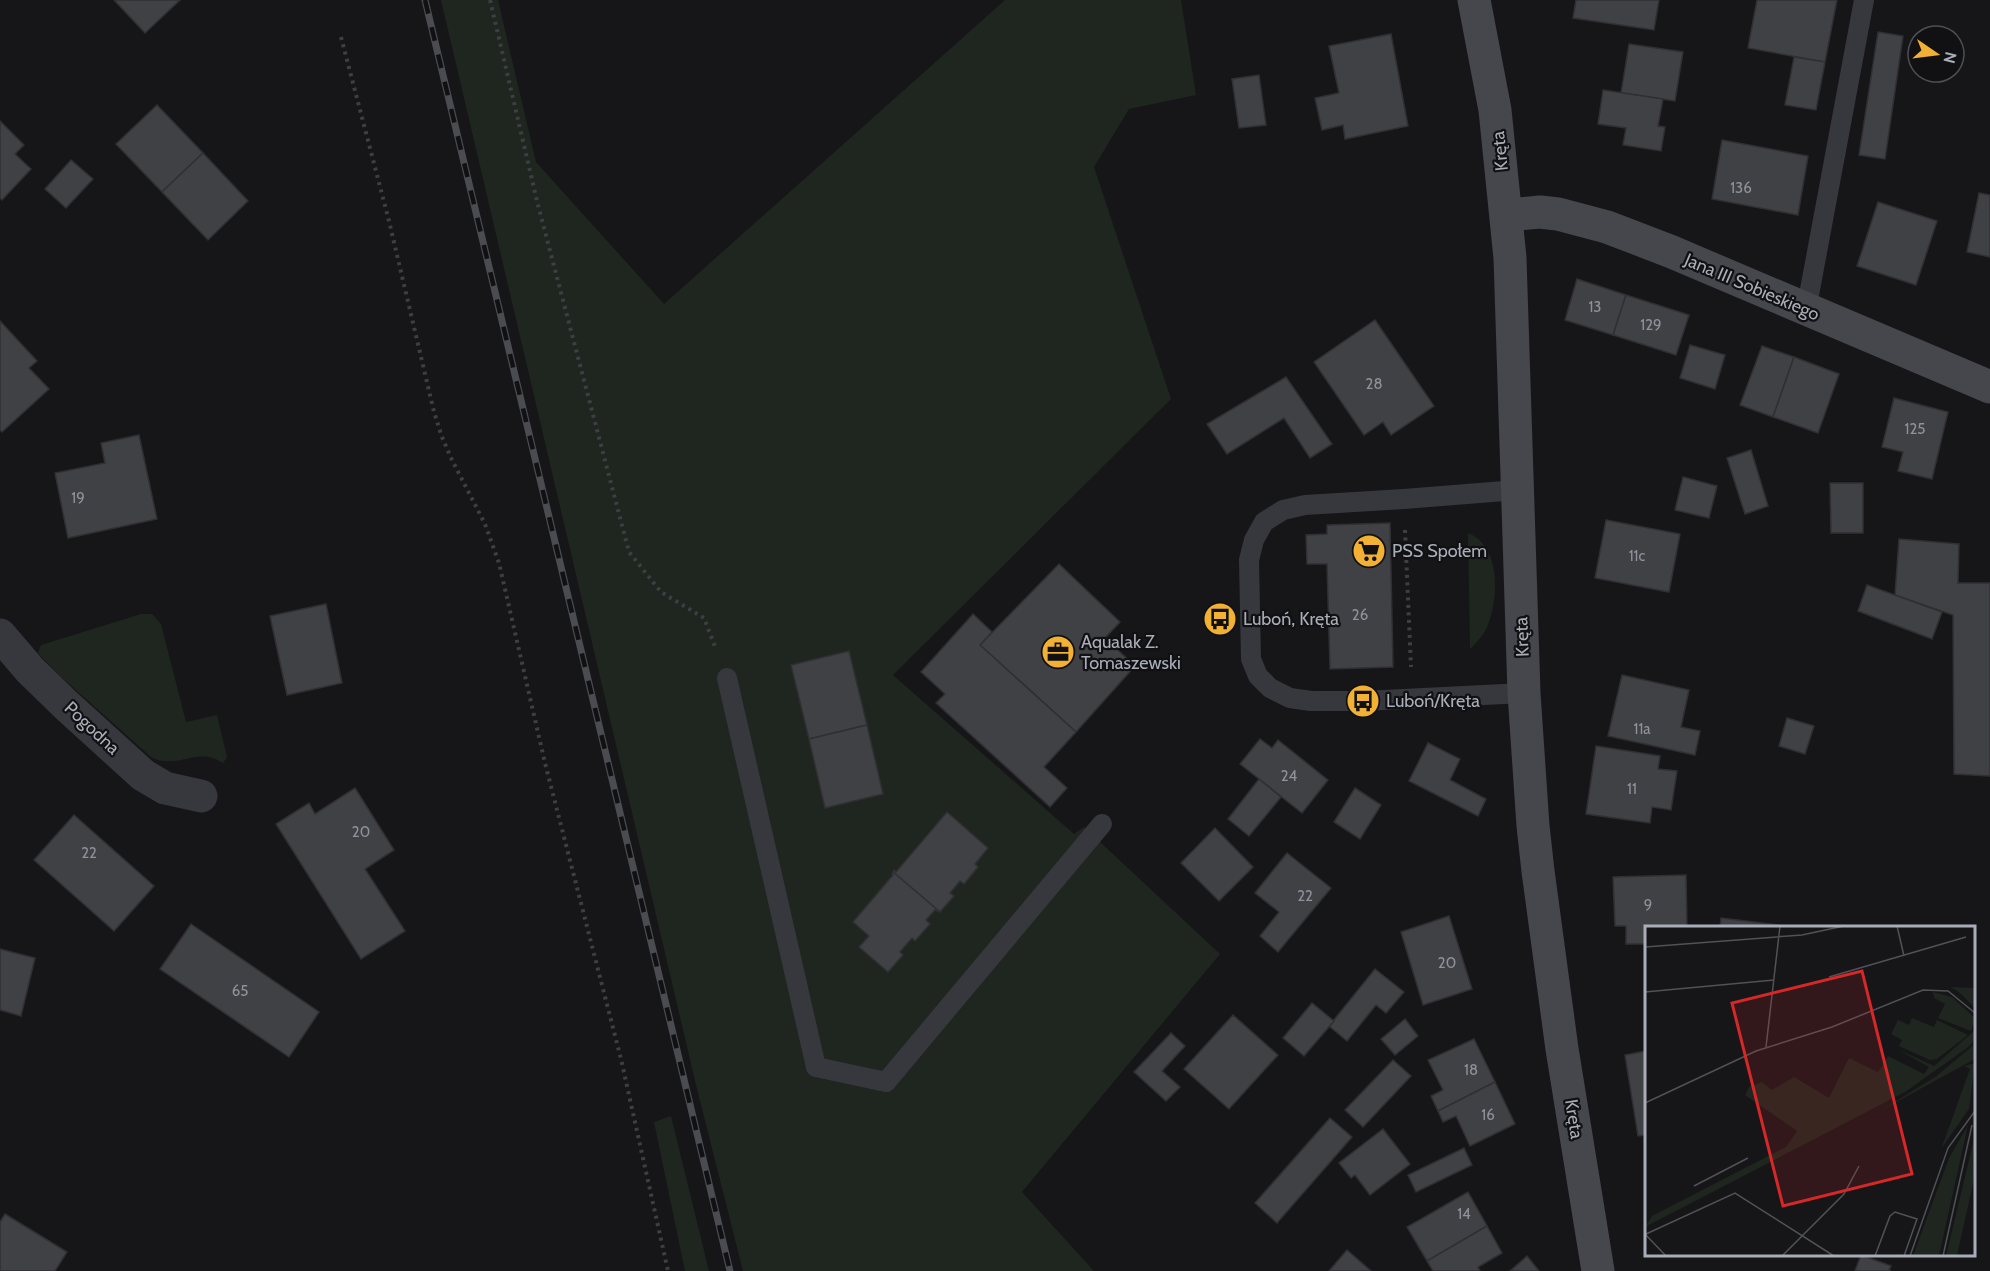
<svg xmlns="http://www.w3.org/2000/svg" width="1990" height="1271" font-family="Cabin,sans-serif">
	<style>
		.grass { fill: #1e261f }
		.building { fill: #404145; stroke: #303034; stroke-width: 1.5 }
		.lines { fill: none; stroke-linecap: round; stroke-linejoin: round }
		.path { stroke: #3d3f44; stroke-width: 4; stroke-dasharray: 3 4.5; stroke-linecap: butt }
		.lane { stroke: #37383d; stroke-width: 20 }
		.street { stroke: #37383d; stroke-width: 33 }
		.secondary { stroke: #45474d; stroke-width: 33 }
		.rail-casing { stroke: #4a4c52; stroke-width: 7 }
		.rail { stroke: #111113; stroke-width: 4.5; stroke-dasharray: 14; stroke-linecap: butt }
		.labels { text-anchor: middle; dominant-baseline: central; stroke-width: 4.5; stroke-linejoin: round; paint-order: stroke }
		.number-label { font-size: 15px; fill: #8e929b }
		.street-label { font-size: 18px; fill: #a8adb8; stroke: #111113 }
		.poi-label { font-size: 18px; fill: #a8adb8; stroke: #111113; text-anchor: start }
		.inset-road { fill: none; stroke: #505258; stroke-width: 1.5 }
		.view { fill: #d62828; fill-opacity: 0.15; stroke: #d62828; stroke-width: 3 }
		.inset-edge { fill: none; stroke: #a8adb8; stroke-width: 3 }
	</style>
	<rect width="100%" height="100%" fill="#161618"/>
	<g class="grass">
		<path d="M441,0h57l38,162 128,142 341,-304h176l15,95 -67,14 -35,58 77,232 -278,276 181,159 10,-7 136,127 -198,238 72,79h-351l-47,-186z"/>
		<path d="M1468,533c33,13 31,66 19,94 -4,9 -10,15 -17,22z"/>
		<path d="M141,614h11l9,10 25,98 31,-7 10,42 -4,6c-26,-18 -46,8 -72,-6l-92,-82 -21,-22 3,-8z"/>
		<path d="M671,1116l38,155h-24l-31,-149z"/>
	</g>
	<g class="building">
		<path d="M114,0h66l-35,33z"/>
		<path d="M1576,0h83l-5,30 -81,-12z"/>
		<path d="M1757,0h80l-12,62 -77,-14z"/>
		<path d="M1878,32l25,4 -18,123 -26,-4z"/>
		<path d="M1391,34l17,92 -63,13 -2,-14 -21,5 -7,-32 24,-5 -10,-47z"/>
		<path d="M1629,44l54,8 -8,49 -54,-8z"/>
		<path d="M1794,57l31,5 -9,48 -31,-5z"/>
		<path d="M1259,75l7,50 -27,3 -7,-49z"/>
		<path d="M1603,90l60,9 -5,27 7,1 -4,24 -38,-6 3,-17 -28,-4z"/>
		<path d="M157,105l46,48 -41,39 -46,-48z"/>
		<path d="M0,121l24,24 -9,9 16,15 -29,31 -2,-2z"/>
		<path d="M1722,140l86,16 -10,59 -86,-16z"/>
		<path d="M203,153l45,48 -40,39 -46,-48z"/>
		<path d="M71,160l22,19 -27,29 -21,-19z"/>
		<path d="M1979,193l11,2v62l-23,-5z"/>
		<path d="M1878,202l59,19 -21,64 -59,-19z"/>
		<path d="M1577,279l49,16 -13,40 -48,-15z"/>
		<path d="M1626,295l63,20 -13,40 -63,-20z"/>
		<path d="M1375,320l59,86 -43,29 -8,-13 -19,13 -50,-73z"/>
		<path d="M0,321l37,40 -8,7 20,21 -47,43 -2,-2z"/>
		<path d="M1690,345l35,10 -10,34 -35,-11z"/>
		<path d="M1762,346l32,11 -21,60 -33,-12z"/>
		<path d="M1794,357l45,17 -21,59 -45,-16z"/>
		<path d="M1286,377l46,67 -22,14 -26,-40 -57,36 -20,-30z"/>
		<path d="M1894,398l54,14 -16,67 -34,-8 5,-19 -21,-5z"/>
		<path d="M139,435l18,84 -89,19 -13,-65 50,-10 -4,-20z"/>
		<path d="M1751,450l17,56 -23,8 -18,-56z"/>
		<path d="M1683,477l34,9 -8,32 -34,-8z"/>
		<path d="M1830,483h33v50h-32z"/>
		<path d="M1606,520l74,14 -11,58 -74,-14z"/>
		<path d="M1390,523l3,144 -63,2 -3,-105h-20l-1,-29 21,-1v-9z"/>
		<path d="M1899,539l60,5 -1,39h32v193l-36,-2 -1,-159 -58,-20z"/>
		<path d="M1059,564l61,58 -15,16 30,28 -59,66 -96,-87z"/>
		<path d="M1867,585l75,27 -10,27 -74,-28z"/>
		<path d="M326,604l16,79 -55,12 -17,-79z"/>
		<path d="M973,614l19,18 -12,13 96,87 -32,35 23,21 -17,19 -114,-104 9,-9 -24,-22z"/>
		<path d="M849,651l18,74 -58,14 -18,-74z"/>
		<path d="M1622,675l67,15 -8,37 19,4 -5,24 -87,-19z"/>
		<path d="M1787,718l27,8 -9,28 -26,-8z"/>
		<path d="M867,725l16,69 -58,14 -16,-69z"/>
		<path d="M1260,739l12,9 6,-8 50,40 -26,33 -62,-49z"/>
		<path d="M1428,743l32,16 -10,21 36,19 -8,17 -69,-35z"/>
		<path d="M1596,746l64,10 -2,13 19,2 -6,39 -19,-3 -2,16 -64,-9z"/>
		<path d="M1259,779l22,18 -32,39 -21,-17z"/>
		<path d="M355,788l39,62 -29,19 40,62 -44,28 -85,-135 33,-21 6,11z"/>
		<path d="M1355,788l26,17 -21,34 -26,-17z"/>
		<path d="M947,812l41,36 -13,16 3,3 -14,17 -4,-3 -10,12 4,3 -14,16 -47,-40 1,-2 2,2z"/>
		<path d="M74,815l80,71 -40,45 -80,-71z"/>
		<path d="M1215,828l38,39 -34,34 -38,-38z"/>
		<path d="M1287,853l44,35 -53,64 -18,-16 19,-24 -24,-19z"/>
		<path d="M893,872l47,40 -5,-2 -9,10 4,4 -15,17 -3,-3 -12,14 3,3 -15,17 -29,-25 10,-11 -16,-14 40,-47 -1,-1z"/>
		<path d="M1686,875l1,53h-41v16h-20v-18h-11l-2,-49z"/>
		<path d="M1449,916l23,73 -49,16 -22,-73z"/>
		<path d="M1721,918l57,7v3h-58z"/>
		<path d="M191,924l128,88 -30,45 -129,-88z"/>
		<path d="M0,949l35,9 -14,58 -21,-6z"/>
		<path d="M1375,969l29,23 -18,21 -10,-8 -29,36 -18,-15z"/>
		<path d="M1312,1003l22,18 -30,35 -21,-18z"/>
		<path d="M1233,1015l45,40 -49,54 -45,-40z"/>
		<path d="M1405,1019l13,17 -23,19 -14,-16z"/>
		<path d="M1171,1033l14,13 -23,25 18,16 -14,14 -32,-29z"/>
		<path d="M1474,1039l21,43 -57,29 -7,-15 12,-6 -15,-30z"/>
		<path d="M1646,1051v84l-8,1 -13,-81z"/>
		<path d="M1393,1060l18,16 -48,51 -18,-17z"/>
		<path d="M1495,1082l20,42 -45,22 -14,-30 -13,6 -5,-11z"/>
		<path d="M1330,1118l22,19 -75,86 -22,-20z"/>
		<path d="M1383,1129l27,35 -40,31 -15,-20 -4,3 -12,-15z"/>
		<path d="M1464,1148l8,17 -56,27 -8,-17z"/>
		<path d="M1468,1192l19,34 -60,35 -20,-34z"/>
		<path d="M5,1214l62,38 -12,19h-55v-49z"/>
		<path d="M1487,1226l15,27 -24,14 2,4h-47l-6,-10z"/>
		<path d="M1347,1250l24,21h-42z"/>
		<path d="M1861,1255l30,11 -2,4 2,1h-36z"/>
		<path d="M1527,1256l12,15h-29z"/>
	</g>
	<g class="lines">
		<g class="path">
			<path d="M490,0l47,201 92,351 32,40 43,26 12,31"/>
			<path d="M341,37l48,184 45,191 8,25 10,23 33,64 14,39 46,200 76,296 47,212"/>
			<path d="M1405,530l6,137"/>
		</g>
		<g class="lane">
			<path d="M1806,311l58,-311"/>
			<path d="M1517,490l-113,9 -99,6 -22,5 -19,12 -10,18 -5,20 2,99 7,17 12,12 20,10 21,3h52l161,-8"/>
			<path d="M727,678l89,389 70,15 216,-258"/>
		</g>
		<path class="street" d="M0,635l30,35 36,35 77,70 22,13 36,8"/>
		<g class="secondary">
			<path d="M1474,0l21,110 15,148 14,435 9,133 5,45 24,178 36,222"/>
			<path d="M1507,215l33,-3 18,2 49,13 65,25 318,135"/>
		</g>
		<g class="rail-casing">
			<path id="rail" d="M425,0l305,1271"/>
		</g>
		<use href="#rail" class="rail"/>
	</g>
	<defs>
		<g id="supermarket-disc" transform="scale(1.725)"><circle r="9.5" fill="#f2b134" stroke="#111113"/><path d="M-6-5.5h2.5l.6 2H6L4.5 2H-2.5L-4.4-4H-6ZM-1.5 3.2a1.3 1.3 0 1 0 .1 0ZM3 3.2a1.3 1.3 0 1 0 .1 0Z" fill="#111"/></g>
		<g id="bus-disc" transform="scale(1.725)"><circle r="9.5" fill="#f2b134" stroke="#111113"/><path d="M-5-6H5V4H4V6H2V4H-2V6H-4V4H-5ZM-3.5-4V0h7V-4ZM-3.5 1.2v1.5H-2V1.2ZM2 1.2v1.5H3.5V1.2Z" fill="#111"/></g>
		<g id="office-disc" transform="scale(1.725)"><circle r="9.5" fill="#f2b134" stroke="#111113"/><path d="M-6-3h4V-5.5h4V-3h4V5H-6ZM-1-4.5V-3h2v-1.5ZM-6 0V1H6V0Z" fill="#111"/></g>
	</defs>
	<g fill-rule="evenodd">
		<use href="#supermarket-disc" x="1369" y="551"/>
		<use href="#bus-disc" x="1220" y="619"/>
		<use href="#office-disc" x="1058" y="652"/>
		<use href="#bus-disc" x="1363" y="701"/>
	</g>
	<g class="labels">
		<g class="number-label">
			<text x="1741" y="188">136</text>
			<text x="1595" y="307">13</text>
			<text x="1651" y="325">129</text>
			<text x="1374" y="384">28</text>
			<text x="1915" y="429">125</text>
			<text x="78" y="498">19</text>
			<text x="1637" y="556">11c</text>
			<text x="1360" y="615">26</text>
			<text x="1642" y="729">11a</text>
			<text x="1289" y="776">24</text>
			<text x="1632" y="789">11</text>
			<text x="361" y="832">20</text>
			<text x="89" y="853">22</text>
			<text x="1305" y="896">22</text>
			<text x="1648" y="905">9</text>
			<text x="1447" y="963">20</text>
			<text x="240" y="991">65</text>
			<text x="1471" y="1070">18</text>
			<text x="1488" y="1115">16</text>
			<text x="1464" y="1214">14</text>
		</g>
		<g class="street-label">
			<text transform="translate(1500 151) rotate(-96)">Kręta</text>
			<text transform="translate(1752 287) rotate(23)">Jana III Sobieskiego</text>
			<text transform="translate(1522 637) rotate(-92)">Kręta</text>
			<text transform="translate(92 728) rotate(43)">Pogodna</text>
			<text transform="translate(1574 1119) rotate(81)">Kręta</text>
		</g>
		<g class="poi-label">
			<text x="1392" y="551">PSS Społem</text>
			<text x="1243" y="619">Luboń, Kręta</text>
			<text x="1081" y="642">Aqualak Z.<tspan x="1081" dy="21">Tomaszewski</tspan></text>
			<text x="1386" y="701">Luboń/Kręta</text>
		</g>
	</g>
	<g transform="translate(1645 926)">
		<rect width="330" height="330" fill="#161618"/>
		<path d="M306,61l24,1v20l-15,-15zM288,66l19,5 23,21 -4,13 -33,-13 7,-14 -11,-6zM267,92l22,9 3,-7 31,15 -31,24 -7,1 -31,-14 3,-6 -11,-6 7,-14 11,5zM330,104v10l-8,8 -62,44 -260,135 7,-11 134,-69 11,-16 -52,-36 4,-8 13,-5 10,8 22,-13 35,21 20,-40 29,14 10,-16 36,18 5,-7 -32,-18 37,17zM330,118v15l-95,52 55,-34zM330,137l-6,46 -28,40 -24,67 53,-147 -6,-3zM323,199l-29,131h-26l36,-98zM330,209v40l-16,71 -2,10h-11z" fill="#1e261f"/>
		<path class="inset-road" d="M252,0l7,30M0,21l157,-12 42,-9M184,51l137,-40M0,66l129,-12M121,121l14,-121M0,177l111,-52 76,-24 91,-37 25,1 27,22M49,260l54,-28M0,308l21,22M1,308l89,-41 99,63M137,330l62,-62 15,-28M230,330l15,-40 5,-4 22,7 -13,37M265,330l38,-108 27,-37M298,330l29,-131"/>
		<path class="view" d="M217,45l50,203 -129,32 -51,-203z"/>
		<rect width="330" height="330" class="inset-edge"/>
	</g>
	<g transform="translate(1936 54) rotate(104)"><circle r="28" fill="#111113" stroke="#4d4f55" stroke-width="1.5"/>
	<path d="M0-4.5L10 22L0 15L-10 22Z" fill="#f2b134"/>
	<text y="-9" font-size="16" font-weight="bold" text-anchor="middle" fill="#a8adb8">N</text>
	</g>
</svg>
